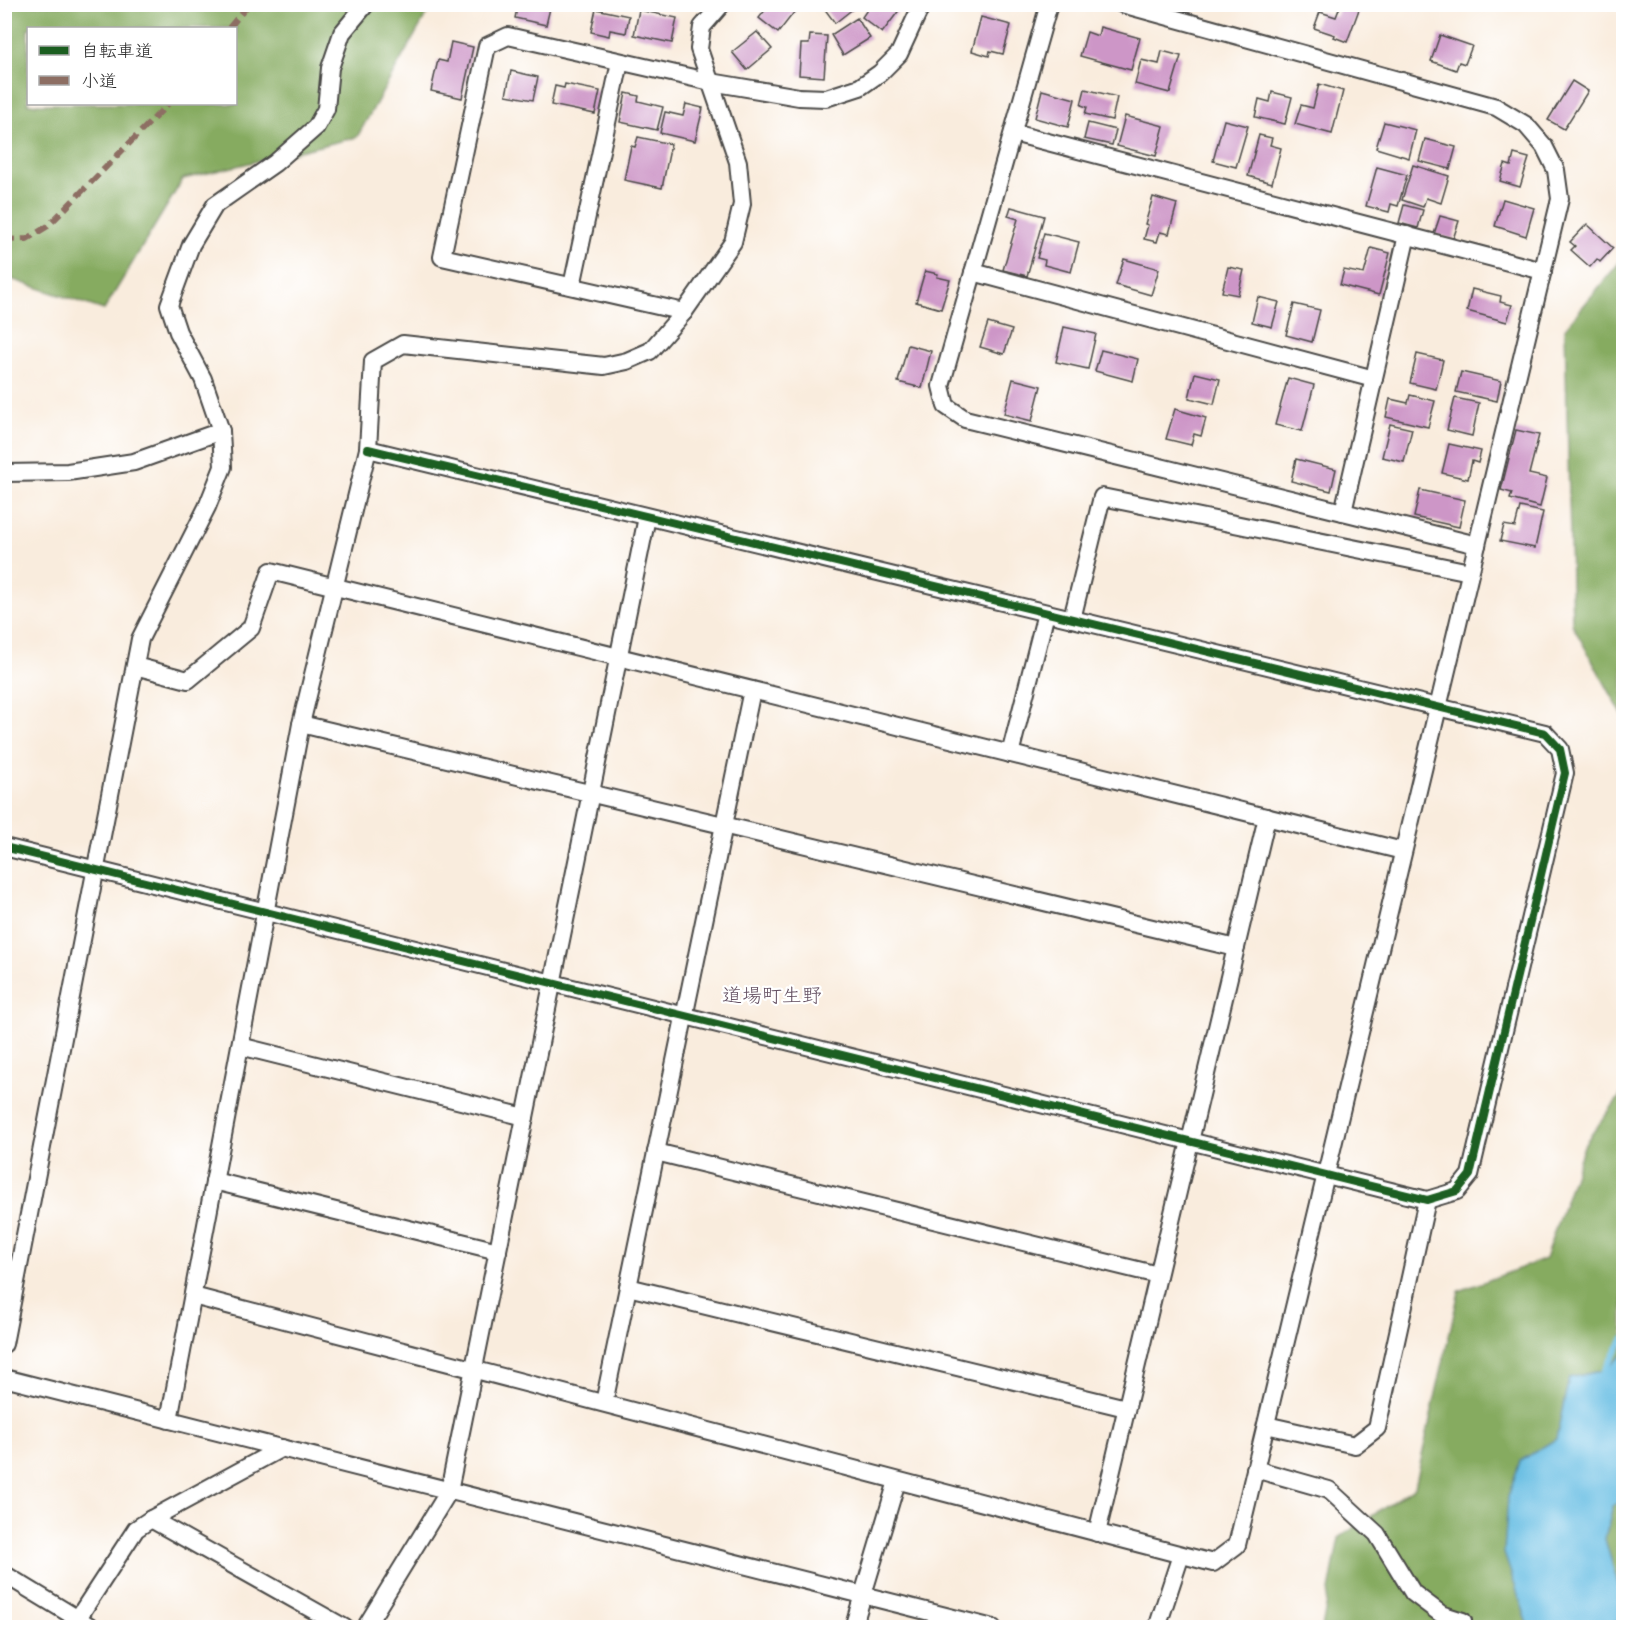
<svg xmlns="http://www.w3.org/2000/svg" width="1628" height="1632" font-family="'Patrick Hand','Klee One',sans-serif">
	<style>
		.forest { fill: #86ab61; stroke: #586b46; stroke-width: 1.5; fill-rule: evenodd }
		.water { fill: #66bde3; stroke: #487487; stroke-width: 1.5 }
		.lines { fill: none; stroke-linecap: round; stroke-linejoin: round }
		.stream { stroke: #66bde3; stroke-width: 6 }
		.building { fill: #cd96c7 }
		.minor-casing { stroke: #4a4846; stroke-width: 20 }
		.minor { stroke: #fff; stroke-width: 16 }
		.quiet { stroke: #8d6e63; stroke-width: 6; stroke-dasharray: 12 6; stroke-linecap: butt }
		.cycleway-casing { stroke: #fff; stroke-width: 11 }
		.cycleway { stroke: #1b5e20; stroke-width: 8 }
		.labels { text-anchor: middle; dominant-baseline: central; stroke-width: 4.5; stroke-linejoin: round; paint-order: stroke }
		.quarter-label { font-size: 20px; fill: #645062; stroke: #fff }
	</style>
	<rect width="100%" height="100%" fill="#fff"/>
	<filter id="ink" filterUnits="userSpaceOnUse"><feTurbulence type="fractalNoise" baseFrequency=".0167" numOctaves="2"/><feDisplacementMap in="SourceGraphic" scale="12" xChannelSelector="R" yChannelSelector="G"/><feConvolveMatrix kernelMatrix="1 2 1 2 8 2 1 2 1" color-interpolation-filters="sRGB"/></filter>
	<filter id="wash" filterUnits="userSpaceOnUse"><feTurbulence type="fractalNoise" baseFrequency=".008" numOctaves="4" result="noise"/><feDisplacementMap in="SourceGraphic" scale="24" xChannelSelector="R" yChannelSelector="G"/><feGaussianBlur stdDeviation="1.35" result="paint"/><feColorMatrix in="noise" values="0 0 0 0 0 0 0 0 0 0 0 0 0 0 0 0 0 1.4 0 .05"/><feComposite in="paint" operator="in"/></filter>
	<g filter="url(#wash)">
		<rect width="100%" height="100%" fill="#f9ecdd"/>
		<g class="forest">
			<path d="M5,5h427l-75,132 -174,42 -79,131 -99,-33zM28,28h208v76h-208z"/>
			<path d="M1623,258v458l-51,-92 -7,-296z"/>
			<path d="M1623,1092v535l-301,1 17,-90 76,-51 44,-196 86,-32 40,-116z"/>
		</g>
		<path class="water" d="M1623,1354v145l-10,7 -8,33 18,62v19l-23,7h-71l-25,-74 4,-56 12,-36 36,-22 13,-61 36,-8z"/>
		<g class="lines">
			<path class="stream" d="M1601,1376l23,-38"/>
		</g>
		<g id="blocks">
			<g class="building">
				<path d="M518,4h33l-5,21 -31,-7z"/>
				<path d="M770,4h26l3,2 -21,27 -19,-15z"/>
				<path d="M821,4h38l-24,19z"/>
				<path d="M871,4h23l6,5 -18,24 -20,-16z"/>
				<path d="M1341,4h20l-14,38 -13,-5 1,-2 -21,-7 6,-16 16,5z"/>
				<path d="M596,9l33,7 -3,17 -16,-3 -1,6 -18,-4z"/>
				<path d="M639,10l38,8 -5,25 -38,-8z"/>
				<path d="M981,17l30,8 -8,29 -13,-3 -1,5 -17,-5z"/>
				<path d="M857,18l13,20 -27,17 -12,-20z"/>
				<path d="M1100,27l40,11 -9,32 -51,-14 7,-24 11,4z"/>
				<path d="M757,32l15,17 -25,21 -15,-18z"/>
				<path d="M810,35l17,1 -3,41 -25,-2 2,-31h8z"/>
				<path d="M1440,35l32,11 -7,18 -6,-2 -3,8 -25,-9z"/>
				<path d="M451,42l22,5 -11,51 -31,-7 7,-31 9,2z"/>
				<path d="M1162,51l19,5 -11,37 -35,-9 6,-24 18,4z"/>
				<path d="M511,71l27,6 -5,23 -27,-5z"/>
				<path d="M1572,81l16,10 -24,38 -16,-9z"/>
				<path d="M565,84l35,7 -5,23 -44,-9 4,-19 9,2z"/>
				<path d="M1319,84l24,7 -11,43 -37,-10 6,-19 12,3z"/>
				<path d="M1085,89l32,8 -5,23 -27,-6 2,-7 -6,-2z"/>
				<path d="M1042,90l33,9 -7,28 -33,-9z"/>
				<path d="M1272,92l20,5 -7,27 -30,-7 4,-18 11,3z"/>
				<path d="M626,93l13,3 -1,5 25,6 -6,23 -37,-8z"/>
				<path d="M686,104l17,4 -8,33 -35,-8 5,-21 18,4z"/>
				<path d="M1125,116l39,10 -8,30 -39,-10z"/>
				<path d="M1224,120l24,6 -12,41 -23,-6z"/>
				<path d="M1384,122l32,8 -7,28 -33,-10z"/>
				<path d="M1088,123l28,7 -4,15 -28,-6z"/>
				<path d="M1259,135l13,3 -2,7 11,3 -9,35 -24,-7z"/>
				<path d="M638,137l33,7 -9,44 -38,-8 7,-34 4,1z"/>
				<path d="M1425,139l31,8 -6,22 -31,-8z"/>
				<path d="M1514,154l15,4 -9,29 -20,-6 5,-17 6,2z"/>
				<path d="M1413,165l36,11 -8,27 -15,-5 -3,9 -21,-7z"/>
				<path d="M1377,167l30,8 -9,31 -7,-2 -2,8 -23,-6z"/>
				<path d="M1153,197l24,7 -8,30 -9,-2 -3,10 -13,-3 4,-14 -3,-1z"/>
				<path d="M1503,199l31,9 -8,28 -31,-10z"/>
				<path d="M1404,205l19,5 -5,18 -19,-5z"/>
				<path d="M1011,207l33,9 -17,60 -24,-6 15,-51 -10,-3z"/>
				<path d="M1440,216l19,5 -6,18 -19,-5z"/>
				<path d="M1587,224l26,24 -13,14 -3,-3 -7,8 -19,-17 4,-4 -5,-4z"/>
				<path d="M1044,233l35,9 -8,30 -27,-7 1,-5 -8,-2z"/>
				<path d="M1371,248l19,5 -11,42 -39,-10 4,-15 20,4z"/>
				<path d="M1124,259l35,10 -8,26 -35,-10z"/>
				<path d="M1228,267l16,3 -6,25 -16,-3z"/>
				<path d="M925,271l13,3 -1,3 13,3 -9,29 -25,-7z"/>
				<path d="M1472,289l29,7 -1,6 12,3 -5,17 -40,-11z"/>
				<path d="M1258,297l21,5 -7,25 -20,-5z"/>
				<path d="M1294,304l26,6 -8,32 -26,-7z"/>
				<path d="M988,323l24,7 -8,24 -24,-7z"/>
				<path d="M1064,327l32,7 -8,35 -32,-7z"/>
				<path d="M908,345l23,6 -9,37 -24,-6z"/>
				<path d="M1101,350l37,9 -5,22 -38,-10z"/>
				<path d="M1417,354l26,6 -7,29 -26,-6z"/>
				<path d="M1461,372l40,9 -4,20 -41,-9z"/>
				<path d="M1195,373l25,6 -6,25 -25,-6z"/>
				<path d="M1288,378l26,7 -12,46 -27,-6z"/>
				<path d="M1013,379l28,7 -9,35 -28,-7z"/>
				<path d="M1410,395l25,6 -7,26 -42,-10 4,-18 18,4z"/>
				<path d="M1455,398l24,5 -7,33 -25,-6z"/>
				<path d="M1175,409l31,9 -5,18 -7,-2 -3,11 -25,-6z"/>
				<path d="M1390,424l22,5 -8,33 -22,-5z"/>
				<path d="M1516,430l23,5 -10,39 18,4 -7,29 -30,-8 2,-6 -11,-3z"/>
				<path d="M1449,444l32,7 -3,12 -6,-2 -4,18 -26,-6z"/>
				<path d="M1296,459l40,10 -5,22 -40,-10z"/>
				<path d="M1420,490l45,10 -6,27 -45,-10z"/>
				<path d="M1520,507l23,5 -8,36 -35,-7 4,-16 11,2z"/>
			</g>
		</g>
	</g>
	<g filter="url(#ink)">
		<use href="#blocks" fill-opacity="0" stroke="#4a4846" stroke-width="1.5"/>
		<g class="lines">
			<g class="minor-casing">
				<g id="minor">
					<path d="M1049,4l-108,382 5,20 19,13 512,126"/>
					<path d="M1013,133l530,138"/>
					<path d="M973,272l401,107"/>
					<path d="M572,286l48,-224"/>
					<path d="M684,312l-242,-55 45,-211 21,-10 203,46 88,15 27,1 34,-11 20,-14 19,-19 23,-50"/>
					<path d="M4,473l64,-1 66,-10 87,-31"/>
					<path d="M1343,512l64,-277"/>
					<path d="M1072,619l30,-122 368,75"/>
					<path d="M135,666l53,14 63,-52 20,-57 1132,280"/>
					<path d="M301,724l935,224"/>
					<path d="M1010,754l36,-141"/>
					<path d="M4,847l1423,353 30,-9 13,-16 95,-402 -5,-24 -15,-16 -1177,-284"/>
					<path d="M240,1046l285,71"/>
					<path d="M656,1152l502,123"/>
					<path d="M214,1181l284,70"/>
					<path d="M628,1287l498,121"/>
					<path d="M193,1296l1020,267 24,-18 323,-1346 -4,-29 -12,-24 -18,-21 -30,-18 -374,-103"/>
					<path d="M4,1344l136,-705 67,-132 16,-40 -2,-36 -18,-52 -25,-47 -9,-27 22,-60 24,-40 60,-42 41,-36 10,-18 4,-41 12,-35 24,-29"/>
					<path d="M4,1378l989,250"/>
					<path d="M604,1403l148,-713"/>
					<path d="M169,1420l132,-696 67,-275 5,-88 30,-17 201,22 23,-5 23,-10 34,-39 49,-70 9,-38 -4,-42 -39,-113 3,-22 20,-23"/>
					<path d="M1266,1425l89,20 22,-17 50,-228"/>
					<path d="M1255,1469l74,21 48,44 36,59 28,21 22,7"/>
					<path d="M151,1519l194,109"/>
					<path d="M1097,1533l170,-716"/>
					<path d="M4,1574l89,54"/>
					<path d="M78,1618l58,-89 15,-10 131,-71"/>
					<path d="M365,1628l84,-137 198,-974"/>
					<path d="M853,1628l44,-147"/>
					<path d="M1157,1628l24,-73"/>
				</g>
			</g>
			<use href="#minor" class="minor"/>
			<g class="quiet">
				<path d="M229,28l20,-24"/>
				<path d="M4,239l3,1 20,-1 21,-13 120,-122"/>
			</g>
			<g class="cycleway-casing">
				<path id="cycleway" d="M4,847l1423,353 30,-9 13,-16 95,-402 -5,-24 -15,-16 -1177,-284"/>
			</g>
			<use href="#cycleway" class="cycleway"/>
		</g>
	</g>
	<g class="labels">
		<g class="quarter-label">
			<text x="772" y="994">道場町生野</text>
		</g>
	</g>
	<rect width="1628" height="1632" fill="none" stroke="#fff" stroke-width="24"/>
	<rect x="27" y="27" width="210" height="78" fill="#ffffff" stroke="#aaaaaa" stroke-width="1.5"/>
	<rect x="39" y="46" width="30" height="9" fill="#1b5e20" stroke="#aaaaaa" stroke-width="1.5"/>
	<text x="81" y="57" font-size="18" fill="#2b2b2b">自転車道</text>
	<rect x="39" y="76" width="30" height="9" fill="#8d6e63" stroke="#aaaaaa" stroke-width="1.5"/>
	<text x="81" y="87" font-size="18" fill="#2b2b2b">小道</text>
</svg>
